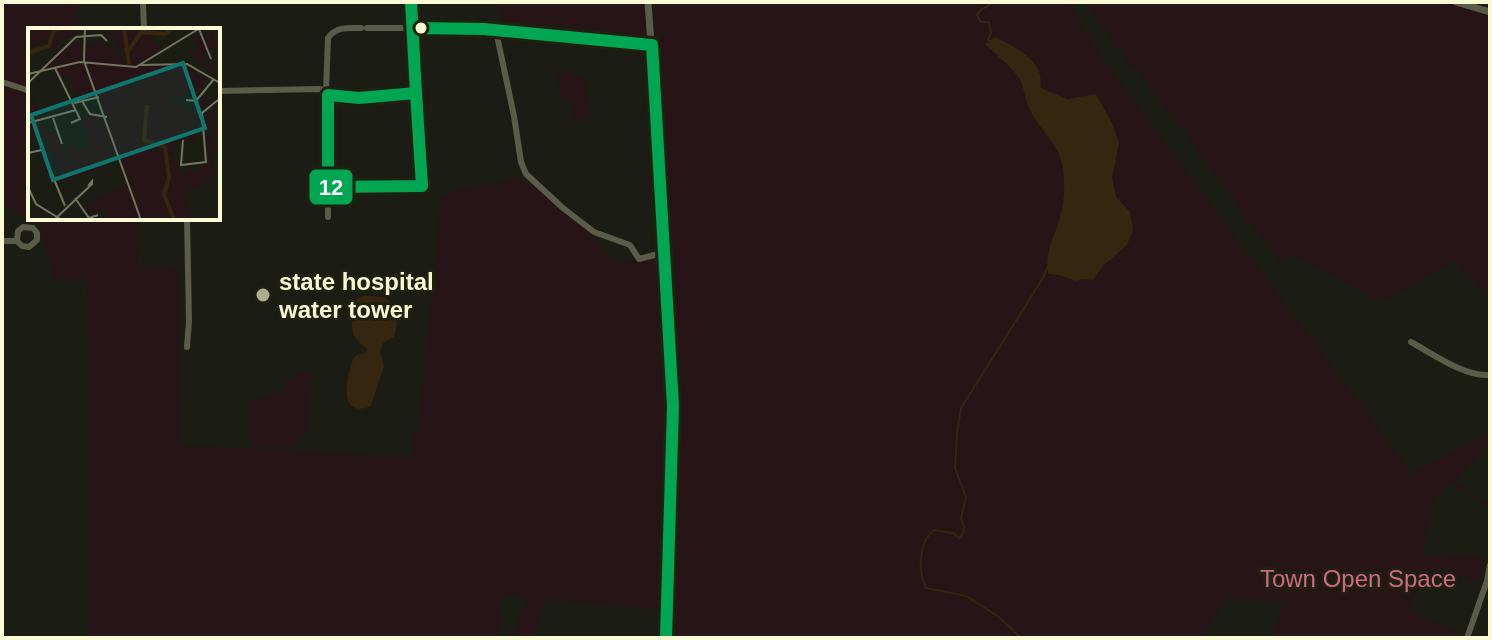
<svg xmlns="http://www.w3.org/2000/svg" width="1492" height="640" font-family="Arial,sans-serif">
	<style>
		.green { fill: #271416 }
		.water { fill: #36250f }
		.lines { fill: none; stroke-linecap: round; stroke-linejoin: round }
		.stream { stroke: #36250f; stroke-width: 2 }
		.minor { stroke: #5b5b4a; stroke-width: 6 }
		.tertiary { stroke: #5b5b4a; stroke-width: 7 }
		.bus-1-casing { stroke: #1e2010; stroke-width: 18 }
		.bus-1 { stroke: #00a651; stroke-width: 12 }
		.bus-dot { fill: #f9fad3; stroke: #1e2010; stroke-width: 3 }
		.poi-dot { fill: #abac90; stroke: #1e2010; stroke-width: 3 }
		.labels { text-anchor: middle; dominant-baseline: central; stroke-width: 6; stroke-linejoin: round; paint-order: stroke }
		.poi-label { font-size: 24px; font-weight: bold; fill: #f9fad3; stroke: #1e2010; text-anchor: start }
		.park-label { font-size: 24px; fill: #d1688b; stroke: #1e2010 }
		.inset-river { fill: none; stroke: #36250f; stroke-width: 4 }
		.inset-road { fill: none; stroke: #747560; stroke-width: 2 }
		.view { fill: #0f766e; fill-opacity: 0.15; stroke: #0f766e; stroke-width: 4 }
		.inset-edge { fill: none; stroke: #f9fad3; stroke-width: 4 }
		.line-badge { stroke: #1e2010; stroke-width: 3 }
		.badge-label { font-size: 22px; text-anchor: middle; font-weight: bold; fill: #fff }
	</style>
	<rect width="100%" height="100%" fill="#1b1c14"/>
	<g class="green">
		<path d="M2,2h76l1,28h-49v188h106l1,47 40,3 3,177 232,12 12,-78 17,-181c14,-8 28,-12 45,-13 10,0 22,-5 33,-8l10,9 3,-2 63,53 -1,3 23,24 42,-8c5,77 9,152 6,229h2l-6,125 -116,-11c0,14 -9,25 -11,39h-18v-20l11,-14 2,-6 -27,-3 -4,43h-409v-253l-2,-104 -34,-1 -11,-55 -40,-21z"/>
		<path d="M496,2h148l3,35 -145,-17z"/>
		<path d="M655,2h413l20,32 7,15 317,425 78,-43v14l-7,4 -28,33 35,24v2l-40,-26 -18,19 -10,53 63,3 -6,25 -43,-15 -19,20 -9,24 53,22 -1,5h-187l11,-36 -58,-4 -25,40h-533l10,-245 2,-1z"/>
		<path d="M1084,2h356l50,13v283l-36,-37 -72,41 -92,-48 -9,9 -149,-200 -2,4 -3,-4 -21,-34z"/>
		<path d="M572,70l2,6 10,-1 8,43 -17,3 -4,-21 -8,2 -6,-29z"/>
		<path d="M312,369c-1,11 -3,21 -4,32 -1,22 5,30 -16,45h-36l-5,-5 -2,-13 1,-26 34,-12 2,-4 -4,-4z"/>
	</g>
	<g class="water">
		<path d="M995,37c15,7 42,21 45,38 1,4 0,9 1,13l27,11 28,-5 16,29 7,20 -7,35 4,19 14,15 3,18 -6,15 -24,21 -10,14 -11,-1 -6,2 -17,-6 -11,-1c-4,-30 12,-43 15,-71 2,-15 2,-35 -4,-49 -8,-16 -22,-29 -30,-46 -5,-11 -5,-26 -13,-34 -9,-11 -21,-20 -31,-30z"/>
		<path d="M363,296c6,0 15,0 22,2 14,7 13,27 9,39l-11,6 -3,9 4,14 -13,40c-28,12 -27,-18 -21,-36 0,-1 3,-12 4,-12 2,-4 7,-4 12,-5l1,-3c-3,-4 -7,-7 -10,-10 -8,-9 -4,-26 -3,-37l1,-3z"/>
	</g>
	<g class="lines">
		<g class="stream">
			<path d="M991,41l-3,-1 3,-7 -2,-11h-8l-4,-7 4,-5 13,-8"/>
			<path d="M1021,638l-22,-21 -33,-21 -40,-8c-8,-16 -8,-46 8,-58l19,3 6,5 4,-4 1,-7 -3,-9 5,-21 -11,-29 2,-35 4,-25 82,-130 5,-12"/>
		</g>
		<g class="minor">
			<path d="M143,2l1,28"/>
			<path d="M367,28h35"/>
			<path d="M413,28l71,1 168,16"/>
			<path d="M496,31l18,85 7,46 5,12 37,34 31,24 36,13 9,14 19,-5 5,-6"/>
			<path d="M2,82l28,9"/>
			<path d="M218,91l102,-2 6,2 4,6 5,1 82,-5"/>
			<path d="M326,91l2,-53c9,-12 20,-10 33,-10"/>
			<path d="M328,187l94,-1 -11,-184"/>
			<path d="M328,217v-122"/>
			<path d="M2,241h15l5,5 7,1 8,-7v-7l-4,-5 -10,-1 -5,4 -1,10"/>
			<path d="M1411,342c22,12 54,35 79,33"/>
			<path d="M187,347l2,-26 -2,-103"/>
			<path d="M1467,638l20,-57 3,-16"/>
		</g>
		<g class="tertiary">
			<path d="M648,2l9,125 1,39 13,182 2,58 -7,232"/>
			<path d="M1456,2l34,10"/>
		</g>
		<g class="bus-1-casing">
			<g id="bus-1">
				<path d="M411,2l5,91"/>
				<path d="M413,28l71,1 168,16 21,361 -7,232"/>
				<path d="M416,93l6,93 -94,1v-92l31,3z"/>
			</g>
		</g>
		<use href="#bus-1" class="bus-1"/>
	</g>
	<circle class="bus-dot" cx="421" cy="28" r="7"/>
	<circle class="poi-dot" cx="263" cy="295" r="8"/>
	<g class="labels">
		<g class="poi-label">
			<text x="279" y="281">state hospital<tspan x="279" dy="28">water tower</tspan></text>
		</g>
		<g class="park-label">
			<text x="1358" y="578">Town Open Space</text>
		</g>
	</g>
	<g transform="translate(28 28)">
		<rect width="192" height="192" fill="#1b1c14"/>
		<path d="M0,0h56l-15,5 4,4 -14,2 -2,7 2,4 12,-9 12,3 3,17 -1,-17h15l-1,-7 26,24 -6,3 71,2 6,9 14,2 -14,18 -8,-4 -6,6h-12l-39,-28 60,44 13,-14 8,5 -11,1 -5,8 5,2 -7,1 8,6 -6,3 6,5 -6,1 1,12h-8l-1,-9 -12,-1 -1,8 6,2 -6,-1 -3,17 9,15 32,-10 -7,-15 4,-7 -6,2 5,-11 -6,-7 1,-6 13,8 2,-7 -10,1 -1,-6 10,-7 -4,5 6,5v14l-13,-7 9,21 -5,2 4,25 -14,13 -18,4 10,29 -31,-4 -66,4 10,-5 -1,-9 -9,8 -7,-8 -1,8 -3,-8 43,-24 -8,-28 -12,3v6l-5,-5 2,8 -42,14 -14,-39 -21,-7v-46l18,43 12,5 7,18 10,-12 2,8 11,-3 -5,-27 7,-5 17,3 7,13 -15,-35 -16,3 -26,-31 -19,3 19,-18 -6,-7 -11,3 11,-6 -4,-3 -19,8zM77,0h49v13l11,7 -34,18zM184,3l5,24 -2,-7 -6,2 -6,11 13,5 -1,7 -25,-20 11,-3 -10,-14h9l6,7z" fill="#271416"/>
		<path class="inset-river" d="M96,0l5,36M0,25l21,-7 5,-16 7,-2M99,25l14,-21 24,2 7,-6M119,77l-3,35 21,7 4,31 -5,16 10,26"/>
		<path class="inset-road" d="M57,0l-1,33 57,159M171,1l12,30M112,37l47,-1 33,19M27,40l25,51 -9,4M0,46l52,-12 56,5 64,-39M0,55l48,-46 25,-2 6,6M158,72l10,1 18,-22M54,73l8,13 17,3M46,75l25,-6M25,90l9,26M0,95l48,-13M155,112l-2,25 25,-3 -4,-49 16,-13M0,125l14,-3 23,56M0,159l8,17 26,16M47,170l14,20 9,-3M26,192l38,-36v-3l-4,5"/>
		<path class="view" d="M155,35l22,65 -152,52 -22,-65z"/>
		<rect width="192" height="192" class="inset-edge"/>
	</g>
	<rect class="line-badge" x="308" y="168" width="46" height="38" rx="8" fill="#00a651"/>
	<g class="badge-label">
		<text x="331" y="195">12</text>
	</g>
	<rect width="1492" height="640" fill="none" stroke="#f9fad3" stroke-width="8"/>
</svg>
